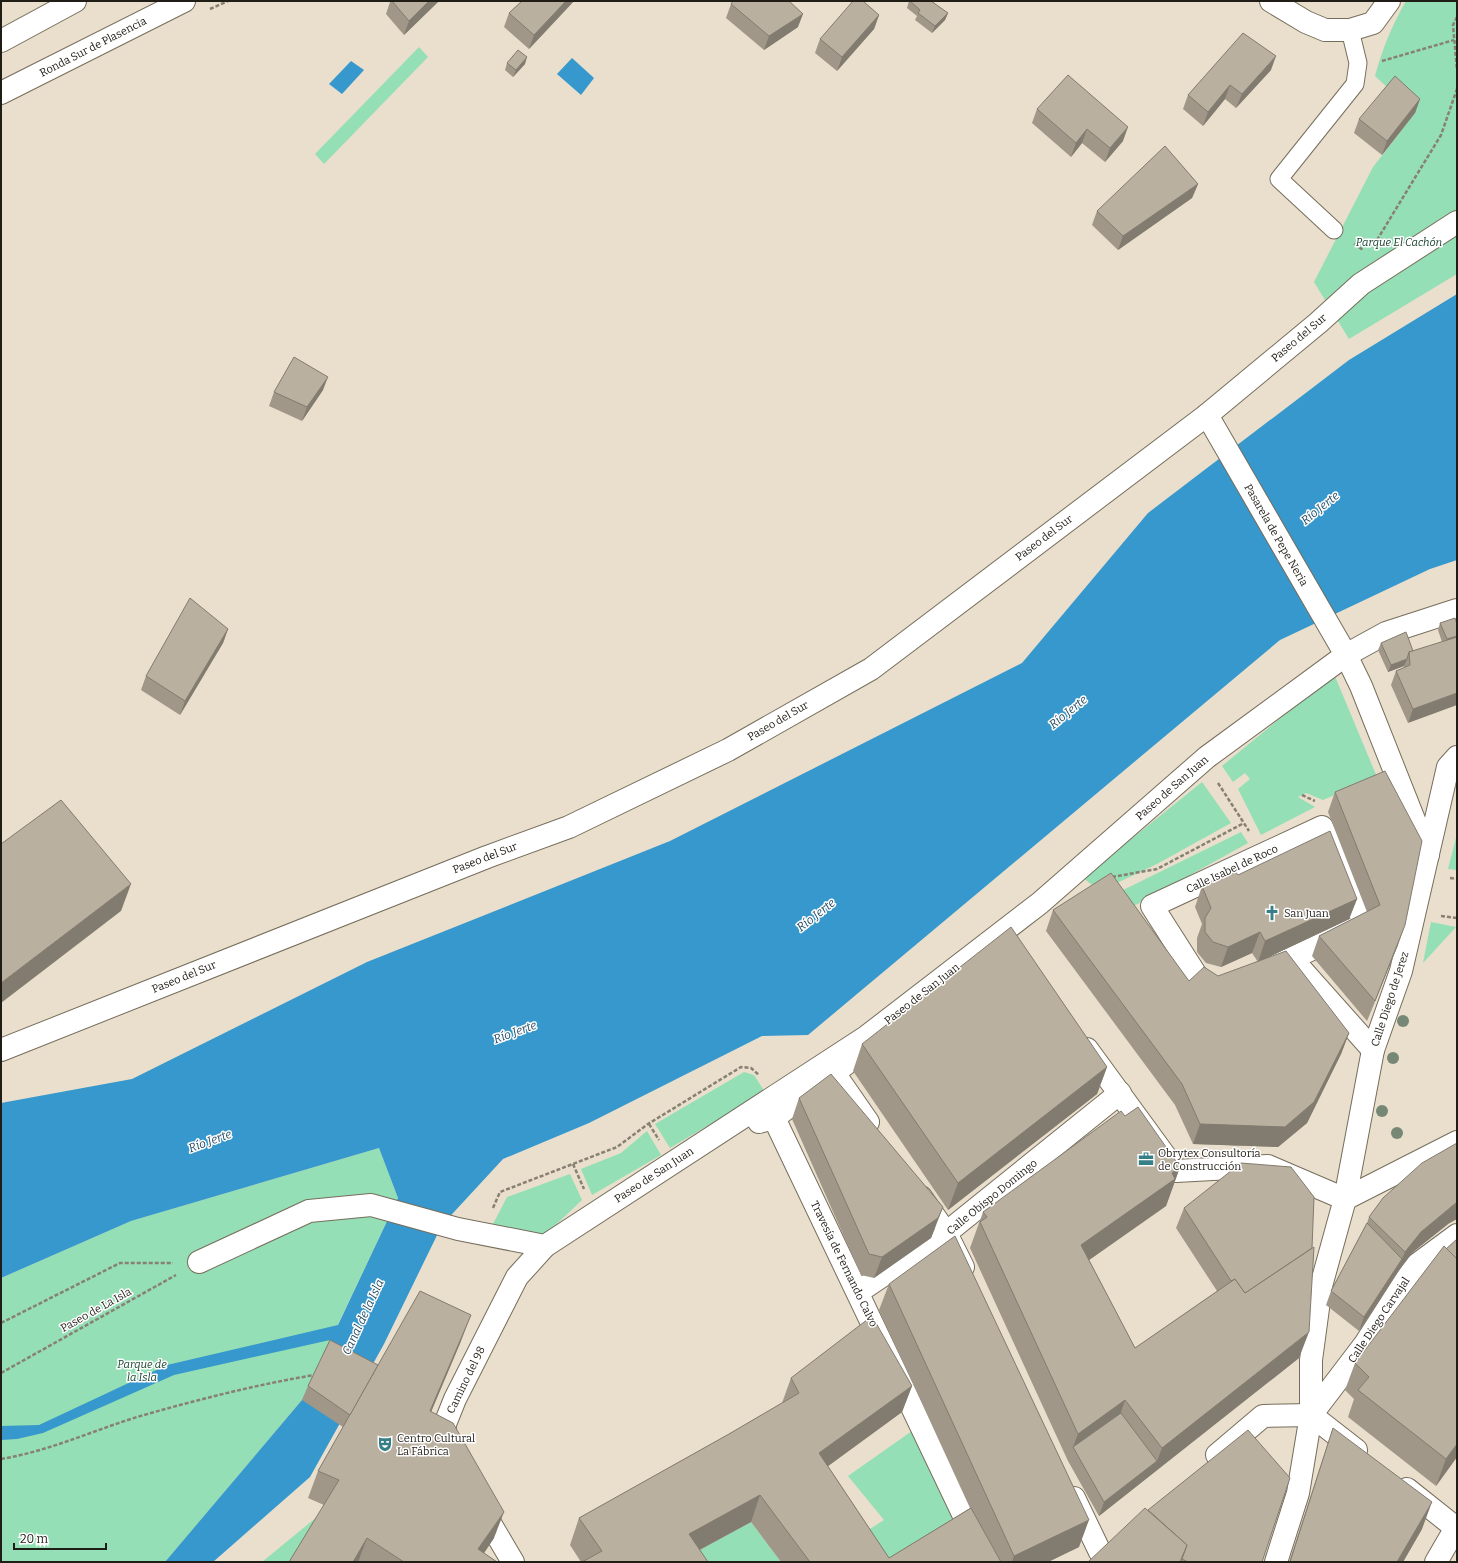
<svg xmlns="http://www.w3.org/2000/svg" width="1458" height="1563" font-family="Bitter,serif">
	<style>
		.green { fill: #94dfb5 }
		.water { fill: #3698cc }
		.lines { fill: none; stroke-linecap: round; stroke-linejoin: round }
		.service-casing { stroke: #766d5c; stroke-width: 19 }
		.pedestrian-casing { stroke: #766d5c; stroke-width: 24 }
		.minor-casing { stroke: #766d5c; stroke-width: 24 }
		.secondary-casing { stroke: #766d5c; stroke-width: 24 }
		.primary-casing { stroke: #766d5c; stroke-width: 24 }
		.path { stroke: #878073; stroke-width: 2.5; stroke-dasharray: 4 2; stroke-linecap: butt }
		.service { stroke: #fff; stroke-width: 17 }
		.pedestrian { stroke: #fff; stroke-width: 22 }
		.minor { stroke: #fff; stroke-width: 22 }
		.secondary { stroke: #fff; stroke-width: 22 }
		.primary { stroke: #fff; stroke-width: 22 }
		.tree { fill: #768875 }
		.wall { fill: #a09789 }
		.shaded-wall { fill: #827b6f }
		.building { fill: #bab09f; stroke: #827b6f }
		.labels { text-anchor: middle; dominant-baseline: central; stroke-width: 3; stroke-linejoin: round; paint-order: stroke }
		.street-label { font-size: 11px; fill: #201c16; stroke: #fff }
		.park-label { font-size: 11px; font-style: italic; fill: #18412d; stroke: #fff }
		.poi-label { font-size: 11px; fill: #201c16; stroke: #fff; text-anchor: start }
		.water-label { font-size: 12px; font-style: italic; fill: #254d64; stroke: #fff }
	</style>
	<rect width="100%" height="100%" fill="#e9dfcc"/>
	<g class="green">
		<path d="M1406,1h51v273l-108,65 -35,-57 59,-115 42,-54 -40,-37c7,-26 17,-51 31,-75z"/>
		<path d="M419,47l9,10 -104,107 -9,-10z"/>
		<path d="M1334,674l43,103 -54,23 -17,-7 -8,4 17,10 -54,28 -23,-46 12,-10 -5,-6 -12,9 -11,-16z"/>
		<path d="M1202,782l29,41 -74,41 -57,27 -17,-13z"/>
		<path d="M1241,832l7,11 -114,63 62,82 -85,-92z"/>
		<path d="M1457,834v36l-9,-1z"/>
		<path d="M1431,922l25,5 -33,36z"/>
		<path d="M744,1072l10,3 11,17 -95,56 -15,-24z"/>
		<path d="M647,1131l14,24 -69,40 -11,-26 40,-16z"/>
		<path d="M379,1148l19,50 -96,202 -137,162h-164v-284l130,-57z"/>
		<path d="M570,1174l12,26 -38,36 -52,-10 15,-29z"/>
		<path d="M912,1431l49,103 -78,28 -21,-28 22,-14 -36,-44z"/>
		<path d="M329,1507l-34,55h-33z"/>
		<path d="M751,1522l30,40h-100l-1,-2z"/>
	</g>
	<g class="water">
		<path d="M572,58l22,20 -13,17 -24,-21z"/>
		<path d="M351,61l13,9 -22,24 -13,-10z"/>
		<path d="M1457,294v266l-27,9 -150,71 -472,395 -46,1 -173,87 -86,36 -61,66 -58,119 -74,133 -97,85h-48l137,-162 28,-60 -156,35 -131,58 -26,6 -16,1v-14l38,-1 128,-60 171,-40 60,-127 -19,-50 -248,73 -130,57v-175l131,-24 235,-117 303,-121 352,-178 126,-150 201,-153z"/>
	</g>
	<g class="lines">
		<g class="service-casing">
			<path id="service" d="M1334,230l-55,-51 76,-95 3,-21 -8,-33"/>
		</g>
		<g class="pedestrian-casing">
			<g id="pedestrian">
				<path d="M1207,415l139,240"/>
				<path d="M1322,827l43,97 -155,73 -58,-91z"/>
				<path d="M1,1050l486,-193 82,-30 159,-77 143,-81 336,-254 111,-92 43,-39 96,-62"/>
				<path d="M774,1118l212,444"/>
				<path d="M759,1122l15,-4 48,-36"/>
				<path d="M199,1262l110,-51 62,-6 87,24 87,17 321,-209 174,-134 167,-146 139,-102 40,-22 71,-23"/>
				<path d="M447,1449l-3,-5 1,-20 10,-25 62,-122 28,-31"/>
				<path d="M481,1508l32,54"/>
			</g>
		</g>
		<g class="minor-casing">
			<g id="minor">
				<path d="M1271,1l35,21 19,8h25l23,-7 16,-22"/>
				<path d="M1346,655l15,31 67,169"/>
				<path d="M1292,959l81,91"/>
				<path d="M1087,1049l89,122 92,-5 77,33"/>
				<path d="M868,1122l-34,-49 48,-37"/>
				<path d="M921,1197l25,36 17,34"/>
				<path d="M1345,1199l112,-57"/>
				<path d="M858,1292l88,-59 174,-140"/>
				<path d="M1311,1415l54,-71 50,-78 42,-31"/>
				<path d="M1311,1415l45,35"/>
				<path d="M1217,1455l46,-39 48,-1"/>
				<path d="M1407,1489l49,39"/>
				<path d="M1074,1498l26,54"/>
				<path d="M1276,1562l22,-69 13,-78v-55l10,-74 24,-87 28,-149 28,-79 47,-204 9,-10"/>
			</g>
		</g>
		<g class="secondary-casing">
			<path id="secondary" d="M1436,1562l21,-36"/>
		</g>
		<g class="primary-casing">
			<g id="primary">
				<path d="M1,41l74,-40"/>
				<path d="M1,93l183,-92"/>
			</g>
		</g>
		<g class="path">
			<path d="M210,9l18,-8"/>
			<path d="M1457,17l-4,8 4,45"/>
			<path d="M1382,61l72,-21"/>
			<path d="M1377,240l64,-105 16,-46"/>
			<path d="M1354,244l9,6"/>
			<path d="M1218,783l31,48"/>
			<path d="M1302,795l13,6"/>
			<path d="M1112,877l45,-8 87,-46"/>
			<path d="M1450,878l7,1"/>
			<path d="M1441,916l16,2"/>
			<path d="M649,1124l10,16"/>
			<path d="M573,1164l11,25"/>
			<path d="M493,1208l7,-16 117,-45 31,-23 93,-57 10,1 8,7"/>
			<path d="M1,1323l119,-60h53"/>
			<path d="M1,1373l175,-98"/>
			<path d="M1,1459c48,-8 91,-28 136,-42 59,-17 118,-32 177,-42"/>
		</g>
		<use href="#service" class="service"/>
		<use href="#pedestrian" class="pedestrian"/>
		<use href="#minor" class="minor"/>
		<use href="#secondary" class="secondary"/>
		<use href="#primary" class="primary"/>
	</g>
	<g class="tree">
		<circle cx="1403" cy="1021" r="6"/>
		<circle cx="1393" cy="1058" r="6"/>
		<circle cx="1382" cy="1111" r="6"/>
		<circle cx="1397" cy="1133" r="6"/>
	</g>
	<g class="wall">
		<path d="M389,1h50l-35,34 -18,-21 4,-12z"/>
		<path d="M522,1h52l-45,48 -25,-22 5,-14z"/>
		<path d="M909,1l39,12 -3,7 -13,13 -17,-13 2,-4 -10,-8z"/>
		<path d="M731,4l67,23 -34,23 -38,-32z"/>
		<path d="M879,15l-5,14 -37,42 -22,-18 5,-14z"/>
		<path d="M507,63l18,1 -12,13 -8,-7z"/>
		<path d="M1271,70l-35,38 -11,-9 -22,27 -20,-17 5,-14z"/>
		<path d="M1420,99l-5,14 -33,42 -28,-22 5,-14z"/>
		<path d="M1037,109l86,32 -18,21 -23,-19 -11,14 -39,-34z"/>
		<path d="M1198,184l-6,14 -74,52 -26,-25 5,-14z"/>
		<path d="M323,390l-21,31 -33,-15 5,-14z"/>
		<path d="M1440,623l17,1 -49,99 -17,-38 5,-14 8,-3v-2l-16,6 -10,-22 3,-7 32,8 29,-9 -4,-12z"/>
		<path d="M228,629l-5,14 -43,72 -39,-25 5,-14z"/>
		<path d="M1457,780v8l-2,-2z"/>
		<path d="M1335,792l63,153 -31,76 -55,-65 7,-20 48,-24 -39,-100z"/>
		<path d="M1238,875l119,24 -8,20 -91,43 -6,-9 -31,14 -15,-4 -9,-11v-14l5,-14 -7,-17 7,-21z"/>
		<path d="M1053,910l136,71 29,-5 131,57 -8,21 -34,69 -29,24 -85,-3 -18,-39 -129,-174z"/>
		<path d="M862,1044l245,23 -10,27 -149,116 -95,-139z"/>
		<path d="M799,1098l136,130 -4,10 -57,40 -13,-3 -69,-156z"/>
		<path d="M1125,1116l55,51 -14,39 -77,54 46,88 82,-57 -41,-63 8,-20 115,150 -200,158 -31,-55 -98,-213 13,-36z"/>
		<path d="M1369,1217l79,7 -35,28 -16,21 -38,58 -33,-26 5,-14 36,-68z"/>
		<path d="M1446,1249l11,208 -21,29 -88,-69 6,-18 -9,-9 10,-27z"/>
		<path d="M889,1284l190,263 -31,15h-267l-30,-40 -51,28 8,12h-127l-11,-17 9,-27 150,-84 53,-31 9,-25 121,8 -10,26 -74,54 61,92 81,-50 -91,-198z"/>
		<path d="M461,1341l-30,71 63,126 -10,15 13,9h-208l35,-57 -16,-7 10,-27 25,-44 -41,-27 6,-14z"/>
		<path d="M1333,1428l89,101 -19,33h-114l35,-107z"/>
		<path d="M1148,1510l114,52h-174z"/>
	</g>
	<g class="shaded-wall">
		<path d="M429,1h10l-35,34 5,-14z"/>
		<path d="M566,1h8l-45,48 5,-14z"/>
		<path d="M948,13l-3,7 -13,13 3,-7z"/>
		<path d="M803,14l-5,13 -34,23 5,-14z"/>
		<path d="M879,15l-5,14 -37,42 5,-14z"/>
		<path d="M1276,56l-5,14 -35,38 6,-14z"/>
		<path d="M527,57l-2,7 -12,13 3,-7z"/>
		<path d="M1230,85l-5,14 -22,27 5,-14z"/>
		<path d="M1420,99l-5,14 -33,42 5,-14z"/>
		<path d="M1128,127l-5,14 -18,21 5,-14z"/>
		<path d="M1087,129l-5,14 -11,14 5,-14z"/>
		<path d="M1198,184l-6,14 -74,52 5,-14z"/>
		<path d="M328,377l-5,13 -21,31 5,-14z"/>
		<path d="M228,629l-5,14 -43,72 5,-14z"/>
		<path d="M1457,636v6l-13,4 3,-7z"/>
		<path d="M1407,659l-3,7 -16,6 3,-7z"/>
		<path d="M1457,693v12l-49,18 5,-14z"/>
		<path d="M131,884l-10,27 -120,92v-20z"/>
		<path d="M1357,899l-8,20 -91,43 7,-21z"/>
		<path d="M1405,925l-7,20 -31,76 8,-20z"/>
		<path d="M1260,932l-8,21 -31,14 7,-20z"/>
		<path d="M1349,1033l-8,21 -34,69 -29,24 -85,-3 7,-20z"/>
		<path d="M1107,1067l-10,27 -149,116 10,-27z"/>
		<path d="M1180,1167l-14,39 -94,66 9,-27z"/>
		<path d="M1457,1202v17l-9,5 -35,28 -16,21 -38,58 5,-14 38,-58 3,-7 16,-20z"/>
		<path d="M943,1207l-8,21 -4,10 -57,40 8,-21z"/>
		<path d="M471,1315l-10,26 -41,97 10,-27z"/>
		<path d="M1309,1332l-10,26 -200,158 5,-14 53,-41 5,-13z"/>
		<path d="M912,1386l-10,26 -93,68 10,-27z"/>
		<path d="M1125,1400l-9,27 -43,20 5,-13z"/>
		<path d="M1457,1444v13l-21,29 10,-27z"/>
		<path d="M760,1495l-9,27 -71,38 9,-26z"/>
		<path d="M1432,1502l-10,27 -19,33h-6z"/>
		<path d="M504,1512l-10,26 -16,24v-13z"/>
		<path d="M1089,1520l-10,27 -31,15h-36l2,-6z"/>
		<path d="M367,1538l-9,24h-5z"/>
	</g>
	<g class="building">
		<path d="M392,1h37l-20,20z"/>
		<path d="M522,1h44l-32,34 -25,-22z"/>
		<path d="M733,1h56l14,13 -34,22 -38,-32z"/>
		<path d="M853,1h10l16,14 -37,42 -22,-18z"/>
		<path d="M910,1h21l17,12 -13,13 -17,-13 2,-3z"/>
		<path d="M1243,33l33,23 -34,38 -12,-9 -22,27 -20,-17z"/>
		<path d="M518,50l9,7 -11,13 -9,-7z"/>
		<path d="M1068,75l60,52 -18,21 -23,-19 -11,14 -39,-34z"/>
		<path d="M1395,76l25,23 -33,42 -28,-22z"/>
		<path d="M1165,146l33,38 -75,52 -26,-25z"/>
		<path d="M294,357l34,20 -21,30 -33,-15z"/>
		<path d="M190,598l38,31 -43,72 -39,-25z"/>
		<path d="M1455,618l2,6v12l-10,3 -7,-16z"/>
		<path d="M1406,632l7,19 -4,1 -2,7 -16,6 -10,-22z"/>
		<path d="M1457,637v56l-44,16 -17,-38 14,-6 -1,-13z"/>
		<path d="M1385,771l37,70 -17,84 -30,76 -56,-65 61,-31 -45,-113z"/>
		<path d="M61,800l70,84 -130,99v-139z"/>
		<path d="M1330,831l27,68 -92,42 -5,-9 -32,15 -15,-5 -8,-10v-14l6,-10 -9,-22 32,-16 4,5z"/>
		<path d="M1111,873l78,108 15,-14 14,9 68,-25 63,82 -35,69 -29,25 -85,-3 -18,-40 -129,-174z"/>
		<path d="M1011,927l96,140 -149,116 -96,-139z"/>
		<path d="M831,1074l112,133 -5,11 -56,39 -13,-3 -70,-156z"/>
		<path d="M1138,1107l42,60 -8,6 3,6 -94,66 54,103 100,-69 10,14 69,-46 -5,85 -147,116 -37,-48 -47,34 -98,-212 7,-5 -4,-5 138,-101 4,5z"/>
		<path d="M1457,1143v59l-36,30 -16,20 -36,-35 14,-19 39,-35z"/>
		<path d="M1241,1163l50,4 23,30 -2,51 -67,45 -10,-14 -4,2 -47,-73z"/>
		<path d="M1367,1223l35,36 -38,58 -33,-26z"/>
		<path d="M955,1236l134,284 -75,36 -125,-272z"/>
		<path d="M1457,1239v20l-11,-10z"/>
		<path d="M1444,1246l13,13v185l-11,15 -88,-69 11,-13 -14,-14z"/>
		<path d="M420,1291l51,24 -41,96 23,12 51,89 -26,37 19,13h-93l-37,-24 -14,24h-64l50,-82 -21,-9z"/>
		<path d="M872,1316l40,70 -93,67 70,105 82,-50 30,54h-191l-50,-67 -71,39 19,28h-126l20,-11 -23,-33 150,-84 70,-41 -8,-15z"/>
		<path d="M330,1340l48,25 -28,50 -42,-29z"/>
		<path d="M1121,1413l36,48 -53,41 -31,-55z"/>
		<path d="M1333,1428l99,74 -35,60h-107z"/>
		<path d="M1248,1430l42,48 -28,84h-74l-6,-3 5,-14 -39,-35z"/>
		<path d="M1145,1508l42,37 -7,17h-92z"/>
	</g>
	<defs>
		<g id="church-bare" transform="scale(1.2)"><path d="M-1.2-6h2.4v3.5h3.3v2.4h-3.3V6h-2.4V-.1h-3.3v-2.4h3.3Z" fill="#388087" stroke="#fff" stroke-width="2.5" paint-order="stroke"/></g>
		<g id="office-bare" transform="scale(1.2)"><path d="M-6-3h4V-5.5h4V-3h4V5H-6ZM-1-4.5V-3h2v-1.5ZM-6 0V1H6V0Z" fill="#388087" stroke="#fff" stroke-width="2.5" paint-order="stroke"/></g>
		<g id="theatre-bare" transform="scale(1.2)"><path d="M-5-5.5Q0-4 5-5.5V0Q5 5 0 6Q-5 5-5 0ZM-3.3-2.5H-1v1.5H-3.3ZM1-2.5H3.3v1.5H1ZM-2.8 1Q0 5.5 2.8 1Z" fill="#388087" stroke="#fff" stroke-width="2.5" paint-order="stroke"/></g>
	</defs>
	<g fill-rule="evenodd">
		<use href="#church-bare" x="1272" y="913"/>
		<use href="#office-bare" x="1146" y="1159"/>
		<use href="#theatre-bare" x="385" y="1444"/>
	</g>
	<g class="labels">
		<g class="street-label">
			<text transform="translate(93 47) rotate(-27)">Ronda Sur de Plasencia</text>
			<text transform="translate(1299 338) rotate(-40)">Paseo del Sur</text>
			<text transform="translate(1276 535) rotate(60)">Pasarela de Pepe Neria</text>
			<text transform="translate(1044 538) rotate(-37)">Paseo del Sur</text>
			<text transform="translate(778 721) rotate(-30)">Paseo del Sur</text>
			<text transform="translate(1172 788) rotate(-41)">Paseo de San Juan</text>
			<text transform="translate(485 858) rotate(-21)">Paseo del Sur</text>
			<text transform="translate(1232 869) rotate(-25)">Calle Isabel de Roco</text>
			<text transform="translate(184 977) rotate(-22)">Paseo del Sur</text>
			<text transform="translate(922 994) rotate(-38)">Paseo de San Juan</text>
			<text transform="translate(1390 999) rotate(-72)">Calle Diego de Jerez</text>
			<text transform="translate(654 1175) rotate(-33)">Paseo de San Juan</text>
			<text transform="translate(992 1197) rotate(-39)">Calle Obispo Domingo</text>
			<text transform="translate(844 1264) rotate(64)">Travesía de Fernando Calvo</text>
			<text transform="translate(96 1310) rotate(-29)">Paseo de La Isla</text>
			<text transform="translate(1379 1320) rotate(-56)">Calle Diego Carvajal</text>
			<text transform="translate(466 1380) rotate(-64)">Camino del 98</text>
		</g>
		<g class="park-label">
			<text x="1399" y="242">Parque El Cachón</text>
			<text x="142" y="1364">Parque de<tspan x="142" dy="13">la Isla</tspan></text>
		</g>
		<g class="poi-label">
			<text x="1284" y="913">San Juan</text>
			<text x="1158" y="1153">Obrytex Consultoría<tspan x="1158" dy="13">de Construcción</tspan></text>
			<text x="397" y="1438">Centro Cultural<tspan x="397" dy="13">La Fábrica</tspan></text>
		</g>
		<g class="water-label">
			<text transform="translate(1320 508) rotate(-39)">Río Jerte</text>
			<text transform="translate(1068 712) rotate(-39)">Río Jerte</text>
			<text transform="translate(816 915) rotate(-38)">Río Jerte</text>
			<text transform="translate(515 1032) rotate(-20)">Río Jerte</text>
			<text transform="translate(210 1141) rotate(-20)">Río Jerte</text>
			<text transform="translate(363 1317) rotate(-65)">Canal de la Isla</text>
		</g>
	</g>
	<rect width="1458" height="1563" fill="none" stroke="#201c16" stroke-width="4"/>
	<path d="M14 1543v6h92v-6" fill="none" stroke="#201c16" stroke-width="2"/>
	<text x="20" y="1543" font-size="12" fill="#201c16" stroke="#ffffff" stroke-width="3" paint-order="stroke">20 m</text>
</svg>
